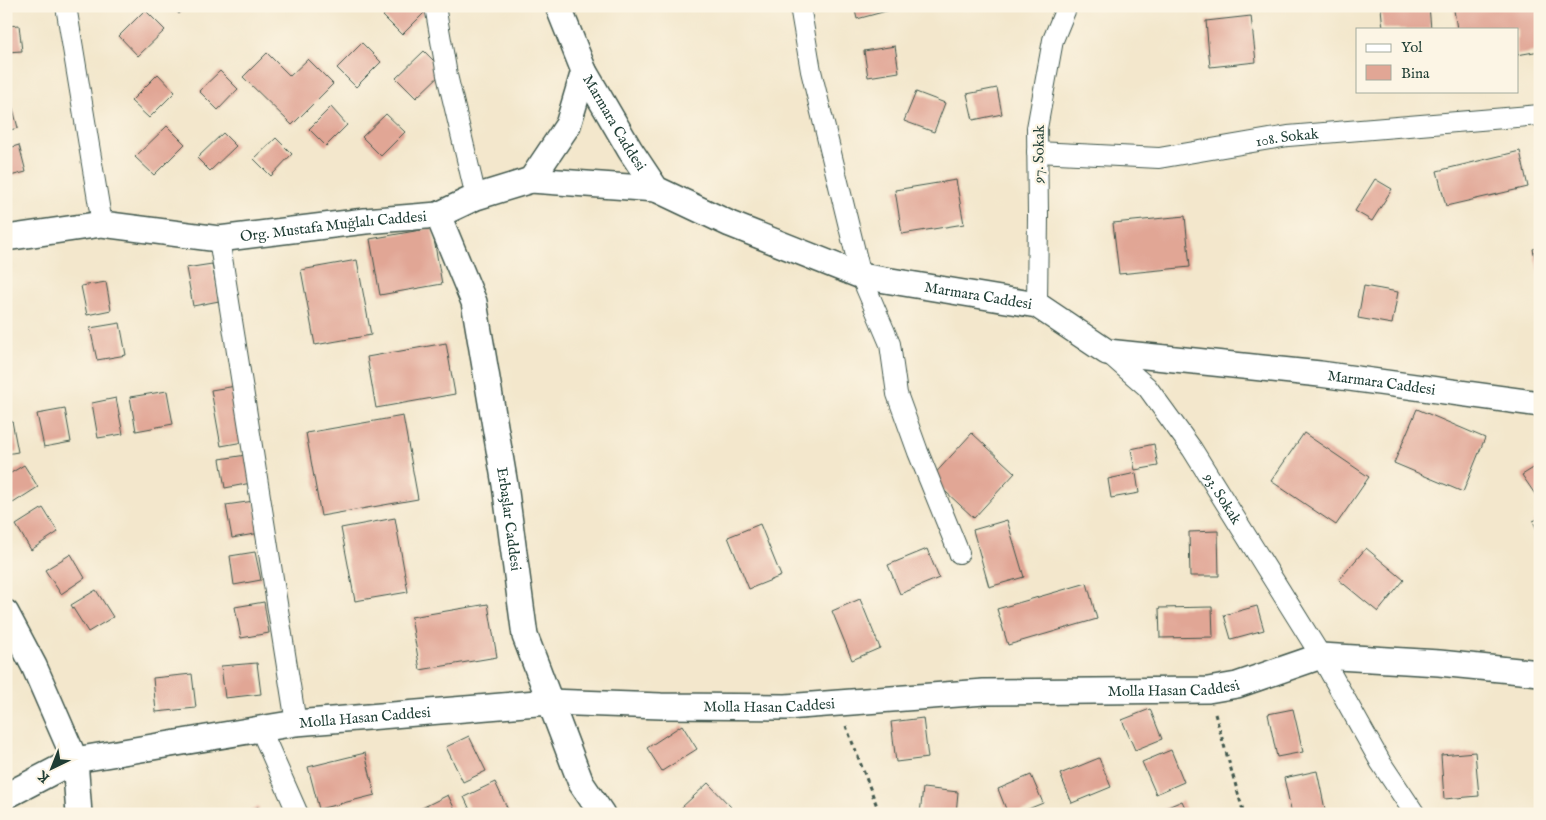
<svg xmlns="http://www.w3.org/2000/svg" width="1546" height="820" font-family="'IM FELL English',serif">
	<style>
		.building { fill: #e1a695 }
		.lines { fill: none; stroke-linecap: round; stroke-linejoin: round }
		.minor-casing { stroke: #3f564b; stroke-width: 22 }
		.tertiary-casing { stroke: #3f564b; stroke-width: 28 }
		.path { stroke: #3f564b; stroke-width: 3; stroke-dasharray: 4 4; stroke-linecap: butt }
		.minor { stroke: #fff; stroke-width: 20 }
		.tertiary { stroke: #fff; stroke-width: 25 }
		.labels { text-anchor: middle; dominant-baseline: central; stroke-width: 4.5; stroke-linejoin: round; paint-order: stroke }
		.street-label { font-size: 15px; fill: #1f3d34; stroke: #fcf5e5 }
	</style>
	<rect width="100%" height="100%" fill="#fcf5e5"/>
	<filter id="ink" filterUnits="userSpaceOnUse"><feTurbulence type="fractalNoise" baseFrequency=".02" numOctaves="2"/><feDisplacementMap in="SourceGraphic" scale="10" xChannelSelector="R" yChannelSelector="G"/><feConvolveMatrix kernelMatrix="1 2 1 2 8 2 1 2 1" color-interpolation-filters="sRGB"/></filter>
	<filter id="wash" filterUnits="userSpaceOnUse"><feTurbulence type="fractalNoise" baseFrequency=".0096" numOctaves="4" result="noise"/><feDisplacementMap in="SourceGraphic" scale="20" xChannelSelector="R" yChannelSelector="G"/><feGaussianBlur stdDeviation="1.12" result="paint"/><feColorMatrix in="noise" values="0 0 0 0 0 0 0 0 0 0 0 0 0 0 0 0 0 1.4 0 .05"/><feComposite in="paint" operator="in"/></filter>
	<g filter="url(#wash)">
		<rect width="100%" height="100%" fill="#f3e7cc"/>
		<g id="blocks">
			<g class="building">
				<path d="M172,6h15l-8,8z"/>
				<path d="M393,6h38l-29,29 -19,-19z"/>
				<path d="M854,6h47v1l-44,12z"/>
				<path d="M1402,6h27l2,23h-48l-2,-21z"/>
				<path d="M1475,6h65v45l-23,4v-26h-60l-3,-19z"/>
				<path d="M145,10l20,20 -27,26 -19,-20z"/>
				<path d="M1251,16l5,46 -46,5 -4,-46z"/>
				<path d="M19,25l3,26 -16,1v-26z"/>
				<path d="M362,43l19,19 -25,25 -19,-19z"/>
				<path d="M895,46l4,26 -31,5 -4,-26z"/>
				<path d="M424,51l20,20 -28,27 -20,-20z"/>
				<path d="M267,53l23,23 18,-17 25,25 -41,41 -49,-48z"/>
				<path d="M220,71l18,18 -20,21 -19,-19z"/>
				<path d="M158,74l17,18 -26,26 -18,-17z"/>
				<path d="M997,88l5,26 -29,6 -6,-26z"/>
				<path d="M916,92l29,11 -11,29 -30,-11z"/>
				<path d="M10,97l8,31 -12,3v-33z"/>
				<path d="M331,107l16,18 -21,21 -17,-17z"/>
				<path d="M386,114l19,18 -24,24 -19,-19z"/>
				<path d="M167,126l18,18 -31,31 -19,-18z"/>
				<path d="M223,133l13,13 -26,25 -13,-13z"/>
				<path d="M276,138l16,16 -21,22 -17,-17z"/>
				<path d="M19,145l7,27 -20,5v-28z"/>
				<path d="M1520,151l8,36 -82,19 -9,-35z"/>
				<path d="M1375,179l17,10 -20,32 -17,-10z"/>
				<path d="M956,180l8,44 -62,10 -7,-44z"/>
				<path d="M1185,216l5,51 -71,7 -6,-51z"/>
				<path d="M432,228l10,56 -62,11 -10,-56z"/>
				<path d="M1540,247v27h-1l-6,-25z"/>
				<path d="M357,260l14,75 -56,10 -14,-75z"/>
				<path d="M212,264l7,37 -26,5 -7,-38z"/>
				<path d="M106,282l5,28 -24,5 -6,-29z"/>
				<path d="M1364,286l34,6 -6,32 -34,-6z"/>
				<path d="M120,323l6,32 -29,5 -7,-32z"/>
				<path d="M446,343l9,51 -79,14 -9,-51z"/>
				<path d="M236,386l7,56 -22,4 -10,-56z"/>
				<path d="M167,391l6,33 -37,7 -6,-34z"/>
				<path d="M116,398l7,36 -25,4 -6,-35z"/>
				<path d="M65,409l6,33 -27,5 -7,-33z"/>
				<path d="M1417,409l68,29 -22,54 -69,-29z"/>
				<path d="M403,416l15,83 -97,17 -15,-83z"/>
				<path d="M12,421l6,31 -12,2v-31z"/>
				<path d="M972,433l43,40 -41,45 -43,-40z"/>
				<path d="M1304,433l65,44 -33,48 -65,-44z"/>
				<path d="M1154,444l4,22 -23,4 -4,-21z"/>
				<path d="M246,455l5,28 -26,5 -5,-29z"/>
				<path d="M1540,464v36h-1l-17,-25z"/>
				<path d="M24,465l14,22 -25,16 -7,-11v-16z"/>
				<path d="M1136,473l3,20 -28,5 -3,-19z"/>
				<path d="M254,501l6,32 -28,5 -6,-33z"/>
				<path d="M43,508l15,24 -27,18 -15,-25z"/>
				<path d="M395,518l13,74 -53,9 -14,-73z"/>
				<path d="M1540,518v19l-7,-16z"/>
				<path d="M1007,520l17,57 -35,10 -16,-57z"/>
				<path d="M760,524l21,52 -32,13 -21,-52z"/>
				<path d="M1218,531l1,45h-29l-1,-44z"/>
				<path d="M1366,548l38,32 -26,32 -39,-32z"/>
				<path d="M927,549l12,29 -39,16 -12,-29z"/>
				<path d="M255,552l6,28 -27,5 -4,-29z"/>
				<path d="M71,554l14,24 -24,16 -16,-24z"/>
				<path d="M1087,583l10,36 -89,26 -11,-36z"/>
				<path d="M96,590l17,27 -25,15 -17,-27z"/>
				<path d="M860,599l20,49 -28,12 -20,-49z"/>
				<path d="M264,602l5,31 -28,5 -6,-31z"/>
				<path d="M488,604l9,53 -77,13 -9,-53z"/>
				<path d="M1257,606l7,24 -33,9 -7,-24z"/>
				<path d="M1212,607l1,30 -53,1 -1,-30z"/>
				<path d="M257,663l4,31 -36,4 -4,-32z"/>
				<path d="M192,674l4,34 -40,4 -3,-34z"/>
				<path d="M1150,709l12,30 -27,11 -13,-30z"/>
				<path d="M1293,709l10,43 -26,5 -9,-43z"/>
				<path d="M923,718l5,40 -32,4 -5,-40z"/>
				<path d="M682,725l15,24 -35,22 -15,-23z"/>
				<path d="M469,736l17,35 -23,11 -17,-35z"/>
				<path d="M1171,750l13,32 -28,12 -14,-32z"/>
				<path d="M1475,752l4,44 -35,3 -3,-44z"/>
				<path d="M365,753l10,42 -56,14 -11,-42z"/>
				<path d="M1099,758l12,29 -39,16 -12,-29z"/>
				<path d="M1317,771l9,43h-34l-8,-36z"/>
				<path d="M1031,775l12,28 -27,11h-8l-10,-25z"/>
				<path d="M495,782l15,32h-38l-8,-17z"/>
				<path d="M708,783l23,24 -8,7h-37l-5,-6z"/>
				<path d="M923,788l35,4 -2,22h-36z"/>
				<path d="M448,795l9,19h-40l-1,-3z"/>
				<path d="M1182,801l6,13h-32v-2z"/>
				<path d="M258,807l3,7h-17z"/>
			</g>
		</g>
	</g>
	<g filter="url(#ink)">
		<use href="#blocks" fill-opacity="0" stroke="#3f564b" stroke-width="1"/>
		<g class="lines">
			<g class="minor-casing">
				<g id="minor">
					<path d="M66,6l36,218"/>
					<path d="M435,6l12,69 29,122"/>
					<path d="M800,6l11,65 50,205 29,68 7,50 21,58 41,101"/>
					<path id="s1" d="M1037,152l122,6 129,-22 252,-21"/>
					<path d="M219,239l77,484"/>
					<path d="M1037,305l1,-90 -1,-87 16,-88 14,-34"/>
					<path id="s2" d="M1107,352l40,35 45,62 129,207 60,107 34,51"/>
					<path d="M260,728l38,86"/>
				</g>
			</g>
			<g class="tertiary-casing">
				<g id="tertiary">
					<path id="s3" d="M558,6l26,65 46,79 26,39 74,35 131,52 176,29 70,47 213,22 220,30"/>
					<path d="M531,180l37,-55 16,-54"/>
					<path id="s4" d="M438,215l36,87 31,183 20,151 56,147 21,31"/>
					<path id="s5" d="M6,238l96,-14 117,15 146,-18 73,-6 38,-18 55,-17 125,9"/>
					<path d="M6,613l28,53 41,94 4,54"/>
					<path id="s6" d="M6,796l69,-36 221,-37 253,-21 112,4 125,1 198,-15 224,-2 29,-5 84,-29 118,7 101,10"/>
				</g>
			</g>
			<g class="path">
				<path d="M1215,714l29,100"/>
				<path d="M846,726l34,88"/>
			</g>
			<use href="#minor" class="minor"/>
			<use href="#tertiary" class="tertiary"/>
		</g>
	</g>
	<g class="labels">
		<g class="street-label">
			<text stroke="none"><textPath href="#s3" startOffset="130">Marmara Caddesi</textPath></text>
			<text stroke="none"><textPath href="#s1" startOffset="252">108. Sokak</textPath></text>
			<text transform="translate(1039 154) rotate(-89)">97. Sokak</text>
			<text stroke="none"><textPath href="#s5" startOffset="330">Org. Mustafa Muğlalı Caddesi</textPath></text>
			<text stroke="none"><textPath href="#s3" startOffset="550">Marmara Caddesi</textPath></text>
			<text stroke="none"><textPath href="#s3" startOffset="970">Marmara Caddesi</textPath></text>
			<text stroke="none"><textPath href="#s2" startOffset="188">93. Sokak</textPath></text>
			<text stroke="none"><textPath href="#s4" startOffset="314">Erbaşlar Caddesi</textPath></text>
			<text stroke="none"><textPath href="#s6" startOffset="1181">Molla Hasan Caddesi</textPath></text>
			<text stroke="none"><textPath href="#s6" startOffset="776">Molla Hasan Caddesi</textPath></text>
			<text stroke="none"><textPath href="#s6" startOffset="371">Molla Hasan Caddesi</textPath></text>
		</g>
	</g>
	<rect width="1546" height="820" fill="none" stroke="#fcf5e5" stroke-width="25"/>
	<rect x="1356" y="28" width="162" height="65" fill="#fcf5e5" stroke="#a4ab9e"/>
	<rect x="1366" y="44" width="25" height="8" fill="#ffffff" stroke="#a4ab9e"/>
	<text x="1401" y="52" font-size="15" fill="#1f3d34">Yol</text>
	<rect x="1366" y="65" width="25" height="15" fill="#e1a695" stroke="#a4ab9e"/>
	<text x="1401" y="78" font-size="15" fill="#1f3d34">Bina</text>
	<g transform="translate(52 768) rotate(223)" stroke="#fcf5e5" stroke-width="4" paint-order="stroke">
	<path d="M0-4L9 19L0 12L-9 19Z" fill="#1f3d34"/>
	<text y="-8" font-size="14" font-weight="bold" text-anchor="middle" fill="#1f3d34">K</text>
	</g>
</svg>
